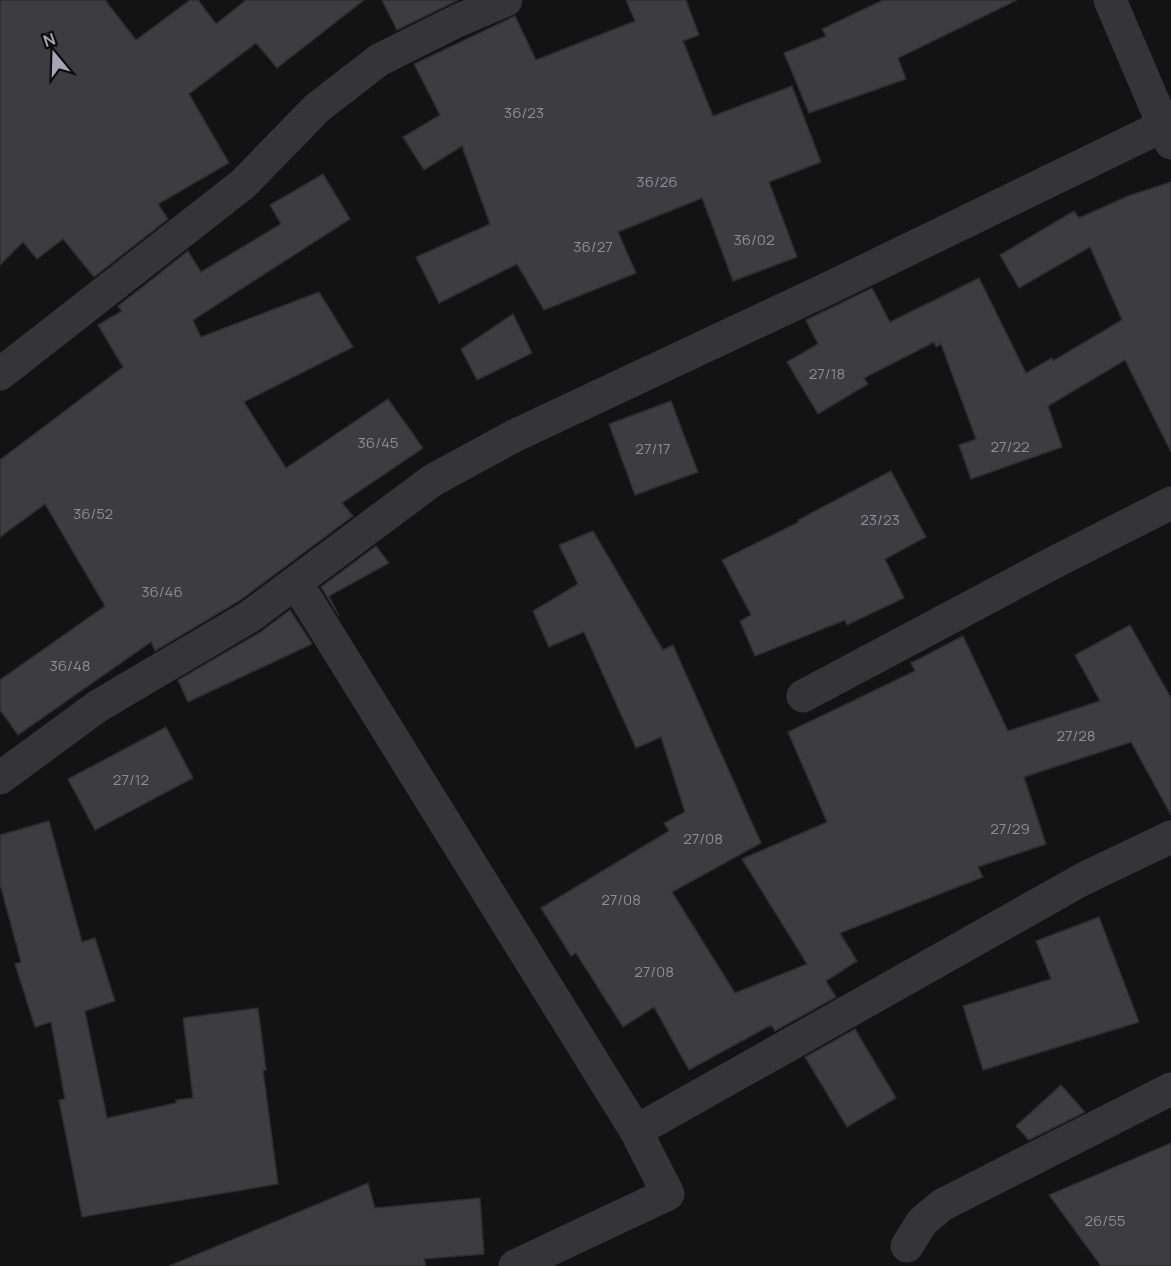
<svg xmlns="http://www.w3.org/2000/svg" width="1171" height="1266" font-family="Manrope,sans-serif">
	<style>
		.building { fill: #3d3d41; stroke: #2d2d30; stroke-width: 1.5 }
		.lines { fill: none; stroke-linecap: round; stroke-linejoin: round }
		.minor { stroke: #343439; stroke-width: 33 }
		.labels { text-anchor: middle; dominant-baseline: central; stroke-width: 5; stroke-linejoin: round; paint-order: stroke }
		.number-label { font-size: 15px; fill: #8b8c97 }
	</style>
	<rect width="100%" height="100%" fill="#131314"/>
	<g class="building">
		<path d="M0,0h105l31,40 54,-40h8l18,24 30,-24h118l-87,68 -21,-25 -67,51 40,69 -71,41 10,15 -74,58 -31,-38 -26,20 -14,-17 -23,23z"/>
		<path d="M382,0h76l-61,30z"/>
		<path d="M626,0h60l13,35 -16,6 30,75 79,-30 29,76 -52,20 28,75 -64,24 -31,-83 -84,34 18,41 -92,37 -27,-46 -78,39 -23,-46 74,-33 -28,-78 -38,24 -21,-33 37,-22 -26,-51 101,-48 21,44 99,-39z"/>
		<path d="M883,0h134l-119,58 8,21 -97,34 -25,-60 42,-17 -4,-7z"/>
		<path d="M323,174l27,45 -157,101 8,17 118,-45 34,55 -109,55 42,66 102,-69 35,49 -81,55 11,13 -114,85 -84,50 -4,-9 -133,93 -18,-25v-30l105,-74 -60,-102 -45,33v-77l123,-93 -25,-42 24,-14 -4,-5 70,-55 13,21 80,-48 -11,-19z"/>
		<path d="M1171,182v270l-46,-92 -77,46 14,41 -91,32 -12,-34 17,-6 -35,-95 -5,3 -2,-5 -70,36 4,6 -50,30 -31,-52 31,-18 -12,-24 66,-32 18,34 89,-44 47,95 26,-15 1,3 69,-41 -32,-73 -71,41 -19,-33 74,-44 5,7 49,-22z"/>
		<path d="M513,314l19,39 -55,27 -16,-31z"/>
		<path d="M671,401l27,71 -63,23 -26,-71z"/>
		<path d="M891,471l35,66 -41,22 19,39 -57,27 -2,-5 -90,36 -15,-35 11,-6 -29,-55 77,-38 -1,-2z"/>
		<path d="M593,531l70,119 10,-5 88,198 -89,49 63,101 72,-29 -65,-105 85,-37 -39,-90 127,-61 -4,-8 52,-27 45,95 92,-30 -25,-46 55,-30 41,73v117l-40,-73 -107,35 22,67 -68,23 5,10 -143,56 17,28 -31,20 10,16 -61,34 -4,-6 -82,45 -35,-63 -31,20 -47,-74 -5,3 -30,-48 128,-77 -5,-8 21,-11 -24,-75 -25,11 -52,-116 -35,15 -16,-36 45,-27 -19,-39z"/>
		<path d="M376,546l13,17 -60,33 10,20 -18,-29z"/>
		<path d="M290,610l22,34 -124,58 -10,-22 81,-47z"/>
		<path d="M166,727l27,51 -98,52 -27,-51z"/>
		<path d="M49,821l33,121 13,-4 20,63 -30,10 22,107 69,-15v-3l17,-2 -10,-80 75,-10 8,62h-3l15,114 -196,33 -23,-117 6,-1 -14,-77 -16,5 -20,-63 6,-2 -21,-78v-49z"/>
		<path d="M1099,917l40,105 -156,48 -20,-64 88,-27 -15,-38z"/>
		<path d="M855,1029l41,69 -49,29 -42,-70z"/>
		<path d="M1061,1085l24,27 -56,28 -13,-14z"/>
		<path d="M1171,1143v123h-70l-52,-71z"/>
		<path d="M368,1183l7,25 105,-10 4,56 -60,5 2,7h-257z"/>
	</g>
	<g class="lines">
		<g class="minor">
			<path d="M1110,0l61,143"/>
			<path d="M0,374l243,-190 74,-76 62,-48 78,-39 49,-21"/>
			<path d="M294,585l13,15 329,531 32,63 -153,72"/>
			<path d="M803,696l250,-133 118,-60"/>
			<path d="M0,778l98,-72 151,-89 184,-137 81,-44 313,-147 344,-167"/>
			<path d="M636,1131l447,-252 88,-42"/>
			<path d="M907,1246l15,-24 20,-17 229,-116"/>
		</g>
	</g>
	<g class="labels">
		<g class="number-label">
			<text x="524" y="112">36/23</text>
			<text x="657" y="181">36/26</text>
			<text x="754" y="239">36/02</text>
			<text x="593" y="246">36/27</text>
			<text x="827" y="373">27/18</text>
			<text x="378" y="442">36/45</text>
			<text x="1010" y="446">27/22</text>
			<text x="653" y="448">27/17</text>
			<text x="93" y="513">36/52</text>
			<text x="880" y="519">23/23</text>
			<text x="162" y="591">36/46</text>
			<text x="70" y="665">36/48</text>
			<text x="1076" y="735">27/28</text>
			<text x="131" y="779">27/12</text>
			<text x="1010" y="828">27/29</text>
			<text x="703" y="838">27/08</text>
			<text x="621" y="899">27/08</text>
			<text x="654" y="971">27/08</text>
			<text x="1105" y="1220">26/55</text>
		</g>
	</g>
	<g transform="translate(54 54) rotate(341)" stroke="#0e0e0f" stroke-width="4.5" paint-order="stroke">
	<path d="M0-4.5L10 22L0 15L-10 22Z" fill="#a5a6b4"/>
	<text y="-9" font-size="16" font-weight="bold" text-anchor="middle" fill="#a5a6b4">N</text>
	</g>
</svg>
